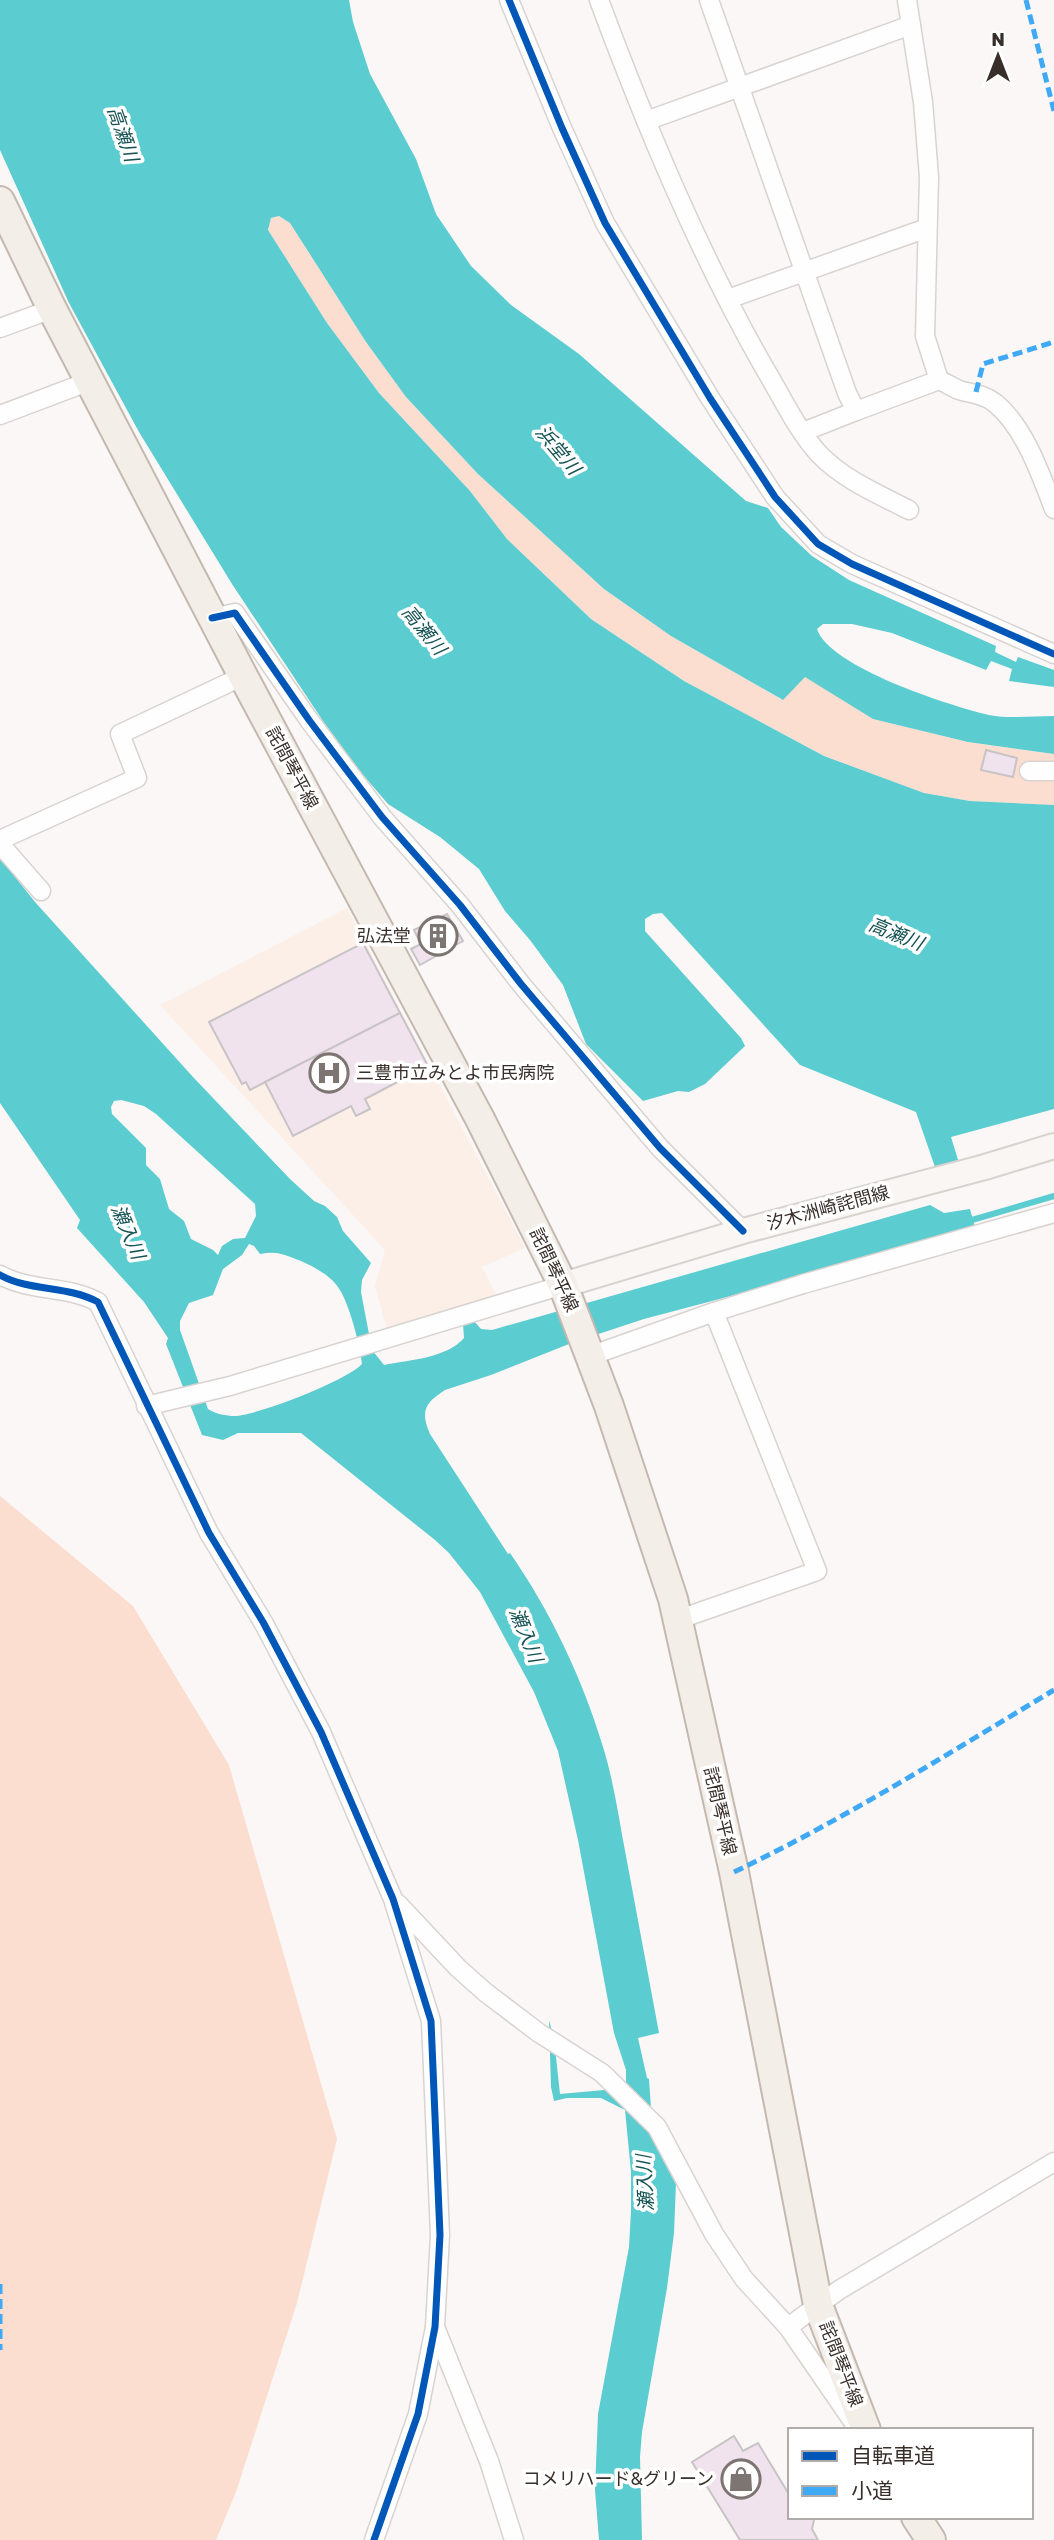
<svg xmlns="http://www.w3.org/2000/svg" width="1054" height="2540" font-family="Rubik,'Noto Sans JP',sans-serif">
	<style>
		.built { fill: #fbefe8 }
		.green { fill: #fcded0 }
		.water { fill: #5bcccf; fill-rule: evenodd }
		.lines { fill: none; stroke-linecap: round; stroke-linejoin: round }
		.stream { stroke: #5bcccf; stroke-width: 6 }
		.building { fill: #f0e3ed; stroke: #c8c3c6; stroke-width: 2 }
		.street-casing { stroke: #d9d3d0; stroke-width: 21 }
		.secondary-casing { stroke: #d9d3d0; stroke-width: 28 }
		.primary-casing { stroke: #c4b9af; stroke-width: 32 }
		.street { stroke: #fefefe; stroke-width: 18 }
		.secondary { stroke: #f9f6f3; stroke-width: 24 }
		.primary { stroke: #f4eee9; stroke-width: 28 }
		.quiet { stroke: #3fa9f5; stroke-width: 5; stroke-dasharray: 10 5; stroke-linecap: butt }
		.cycleway-casing { stroke: #fff; stroke-width: 11 }
		.cycleway { stroke: #0057b8; stroke-width: 7 }
		.labels { text-anchor: middle; dominant-baseline: central; stroke-width: 7; stroke-linejoin: round; paint-order: stroke }
		.street-label { font-size: 18px; fill: #392f2a; stroke: #fff }
		.poi-label { font-size: 18px; fill: #392f2a; stroke: #fff; text-anchor: end }
		.water-label { font-size: 19px; font-style: italic; fill: #155253; stroke: #fff }
	</style>
	<rect width="100%" height="100%" fill="#faf7f6"/>
	<path class="built" d="M347,908l178,340 -43,19 15,29 -16,4 -8,9 -85,25 -13,-48 10,-36 -225,-245z"/>
	<g class="green">
		<path d="M279,216l11,7 76,119 40,55 72,77 126,115 67,47 111,64 23,-24 68,43 95,23 86,12v51l-84,-4 -46,-8 -100,-37 -140,-75 -93,-62 -84,-80 -37,-48 -91,-98 -52,-70 -59,-93 3,-12z"/>
		<path d="M0,1496l133,110 96,159 108,374 -40,164 -61,189 -20,48h-216z"/>
	</g>
	<g class="water">
		<path d="M0,0h349l4,22 17,52 46,85 20,55 35,52 40,39 68,49 167,147 22,7 13,19 31,29 37,24 147,66 -1,6 21,10 2,-5 36,13v17l-45,-6 3,-12 -21,-8 -5,9 -94,-37 -40,-9h-29l-6,5c12,38 133,77 172,86 20,4 44,1 65,1v38l-86,-12 -95,-23 -68,-42 -22,23 -112,-64 -67,-47 -126,-115 -72,-77 -40,-55 -76,-119 -11,-7 -8,2 -3,12 59,93 52,70 91,98 37,48 84,80 93,62 140,75 100,37 46,8 84,4v304l-103,28 8,26 -23,7 -20,-58 -116,-47 -138,-152 -9,1 -8,5v12l96,107 4,8 -40,38 -16,8 -11,-1 -35,10 -57,-57 -23,-59 -33,-45 -25,-29 -26,-42 -39,-32 -52,-33 -30,-35 -35,-48 -91,-137 -93,-152 -70,-129 -69,-153z"/>
		<path d="M0,858l35,44 158,175 97,102 24,22 11,5 12,11 6,14 28,32 -9,17 -1,12 11,58 12,15c25,-5 63,-7 80,-27l-1,-14 11,-3 7,8 11,1 438,-125 14,8 26,-4 6,22 -332,88 -70,23 -83,33 -46,15c-20,13 -25,21 -15,44l78,120 2,-1c39,56 73,126 93,194 11,35 16,73 23,109 11,59 22,118 33,177l-21,5 9,40 2,1 4,60 23,44 -2,50 -7,55 -25,144 -2,25 2,83h-43l-4,-50 3,-76 31,-167 2,-36v-39l-6,-62 -24,-12h-34l-13,3 -3,-14 -2,-67 5,19 6,55 44,-4 22,9v-29l-12,-37 -36,-193 -20,-89 -24,-59 -54,-100 -31,-39 -14,-13 -134,-107h-63l-15,7 -21,-5 -36,-91 2,-6 -24,-36 -67,-74 3,-8 -80,-117zM121,1100l23,6 12,8 99,90 1,12 -11,22 -12,1 -11,7 -4,9 -5,-5 -22,-11 -7,-18 -15,-12 -9,-30 -14,-14v-17l-34,-34 -1,-7 3,-6zM249,1244l5,2 6,8c7,-1 14,-2 21,0 18,5 46,17 57,33 11,15 22,58 24,77 -16,17 -104,51 -127,52 -9,0 -19,-2 -27,-7l-28,-79v-9l9,-18 24,-8 10,-26 19,-14z"/>
	</g>
	<g class="lines">
		<path class="stream" d="M965,1222l89,-26"/>
	</g>
	<g class="building">
		<path d="M986,750l31,8 -4,19 -32,-7z"/>
		<path d="M447,914l16,27 -43,24 -9,-16 10,-5 -7,-14z"/>
		<path d="M363,943l37,70 -150,77 -4,-8 -4,2 -33,-62z"/>
		<path d="M400,1013l28,53 -63,33 5,10 -14,7 -5,-10 -58,30 -28,-54z"/>
		<path d="M734,2436l9,15 15,-8 32,53v21h22l2,3 -2,9 6,11h-78l-48,-78z"/>
	</g>
	<g class="lines">
		<g class="street-casing">
			<g id="street">
				<path d="M509,0l53,128 43,95 105,175 65,99 43,47 34,20 202,90"/>
				<path d="M599,0c47,126 99,252 166,369 17,28 32,61 54,85 25,26 59,40 90,56"/>
				<path d="M709,0l138,393 9,18 83,-31c7,3 13,7 20,10 13,4 25,4 36,13 29,23 46,72 59,106"/>
				<path d="M907,0l16,102 6,75 -4,159 14,44"/>
				<path d="M646,121l265,-96"/>
				<path d="M728,299l199,-71"/>
				<path d="M0,328l52,-19"/>
				<path d="M0,415l90,-34"/>
				<path d="M803,432l53,-21"/>
				<path d="M212,618l23,-5 74,107 73,97 78,88 61,79 139,164 83,83"/>
				<path d="M1029,771h25"/>
				<path d="M0,840l137,-62 -17,-44 123,-58"/>
				<path d="M0,844l41,47"/>
				<path d="M0,1275c31,17 66,10 98,27l111,231 54,89 58,110 72,167 38,122 9,214 -5,92 -17,87 -44,126"/>
				<path d="M714,1312l89,-28 251,-71"/>
				<path d="M590,1356l124,-44 103,259 -140,49"/>
				<path d="M146,1406l84,-20 333,-101"/>
				<path d="M398,1904l60,64 27,24 54,41 63,40 55,54 57,107 30,45 44,48 66,96"/>
				<path d="M435,2327l54,134 25,79"/>
				<path d="M788,2327l51,-37 215,-128"/>
			</g>
		</g>
		<g class="secondary-casing">
			<path id="secondary" d="M563,1285l180,-54 242,-64 69,-21"/>
		</g>
		<g class="primary-casing">
			<g id="primary">
				<path d="M0,201l52,108 191,367 237,443 83,166 46,121 64,193 61,273 84,433 48,125"/>
				<path d="M916,2517l15,23"/>
			</g>
		</g>
		<use href="#street" class="street"/>
		<use href="#secondary" class="secondary"/>
		<use href="#primary" class="primary"/>
		<g class="quiet">
			<path d="M1026,0l28,111"/>
			<path d="M976,392l7,-28 71,-22"/>
			<path d="M734,1872c111,-53 215,-119 320,-182"/>
			<path d="M0,2284v66"/>
		</g>
		<g class="cycleway-casing">
			<g id="cycleway">
				<path d="M509,0l53,128 43,95 105,175 65,99 43,47 34,20 202,90"/>
				<path d="M212,618l23,-5 74,107 73,97 78,88 61,79 139,164 83,83"/>
				<path d="M0,1275c31,17 66,10 98,27l111,231 54,89 58,110 72,167 38,122 9,214 -5,92 -17,87 -44,126"/>
			</g>
		</g>
		<use href="#cycleway" class="cycleway"/>
	</g>
	<defs>
		<g id="building-ring" transform="scale(2.0125)"><circle r="9.5" fill="#fff" stroke="#7d7571" stroke-width="1.5"/><path d="M-4-6H4V6H1V3H-1V6H-4ZM-2.5-4.3h1.7v1.8h-1.7ZM.8-4.3h1.7v1.8H.8ZM-2.5-1h1.7V.8h-1.7ZM.8-1h1.7V.8H.8Z" fill="#7d7571"/></g>
		<g id="hospital-ring" transform="scale(2.0125)"><circle r="9.5" fill="#fff" stroke="#7d7571" stroke-width="1.5"/><path d="M-5-5h3v3.5h4V-5h3V5h-3V1.5h-4V5h-3Z" fill="#7d7571"/></g>
		<g id="shop-ring" transform="scale(2.0125)"><circle r="9.5" fill="#fff" stroke="#7d7571" stroke-width="1.5"/><path d="M-5-2.5h2.3a2.7 3.5 0 0 1 5.4 0H5L5.5 6h-11ZM-1.5-2.5h3a1.5 2.3 0 0 0-3 0Z" fill="#7d7571"/></g>
	</defs>
	<g fill-rule="evenodd">
		<use href="#building-ring" x="438" y="936"/>
		<use href="#hospital-ring" x="329" y="1073"/>
		<use href="#shop-ring" x="741" y="2479"/>
	</g>
	<g class="labels">
		<g class="street-label">
			<text transform="translate(292 768) rotate(62)">詫間琴平線</text>
			<text transform="translate(828 1208) rotate(-15)">汐木洲崎詫間線</text>
			<text transform="translate(554 1270) rotate(65)">詫間琴平線</text>
			<text transform="translate(720 1811) rotate(77)">詫間琴平線</text>
			<text transform="translate(841 2364) rotate(69)">詫間琴平線</text>
		</g>
		<g class="poi-label">
			<text x="411" y="936">弘法堂</text>
			<text x="356" y="1073" text-anchor="start">三豊市立みとよ市民病院</text>
			<text x="714" y="2479">コメリハード&amp;グリーン</text>
		</g>
		<g class="water-label">
			<text transform="translate(123 134) rotate(71)">高瀬川</text>
			<text transform="translate(558 450) rotate(50)">浜堂川</text>
			<text transform="translate(424 630) rotate(51)">高瀬川</text>
			<text transform="translate(896 934) rotate(22)">高瀬川</text>
			<text transform="translate(128 1232) rotate(67)">瀬入川</text>
			<text transform="translate(526 1635) rotate(68)">瀬入川</text>
			<text transform="translate(645 2183) rotate(-93)">瀬入川</text>
		</g>
	</g>
	<rect x="788" y="2428" width="245" height="91" fill="#ffffff" stroke="#b0acaa" stroke-width="2"/>
	<rect x="802" y="2451" width="35" height="10" fill="#0057b8" stroke="#b0acaa" stroke-width="2"/>
	<text x="851" y="2463" font-size="21" fill="#392f2a">自転車道</text>
	<rect x="802" y="2486" width="35" height="10" fill="#3fa9f5" stroke="#b0acaa" stroke-width="2"/>
	<text x="851" y="2498" font-size="21" fill="#392f2a">小道</text>
	<g transform="translate(998 56)" stroke="#ffffff" stroke-width="5" paint-order="stroke">
	<path d="M0-5L12 26L0 18L-12 26Z" fill="#392f2a"/>
	<text y="-10" font-size="19" font-weight="bold" text-anchor="middle" fill="#392f2a">N</text>
	</g>
</svg>
